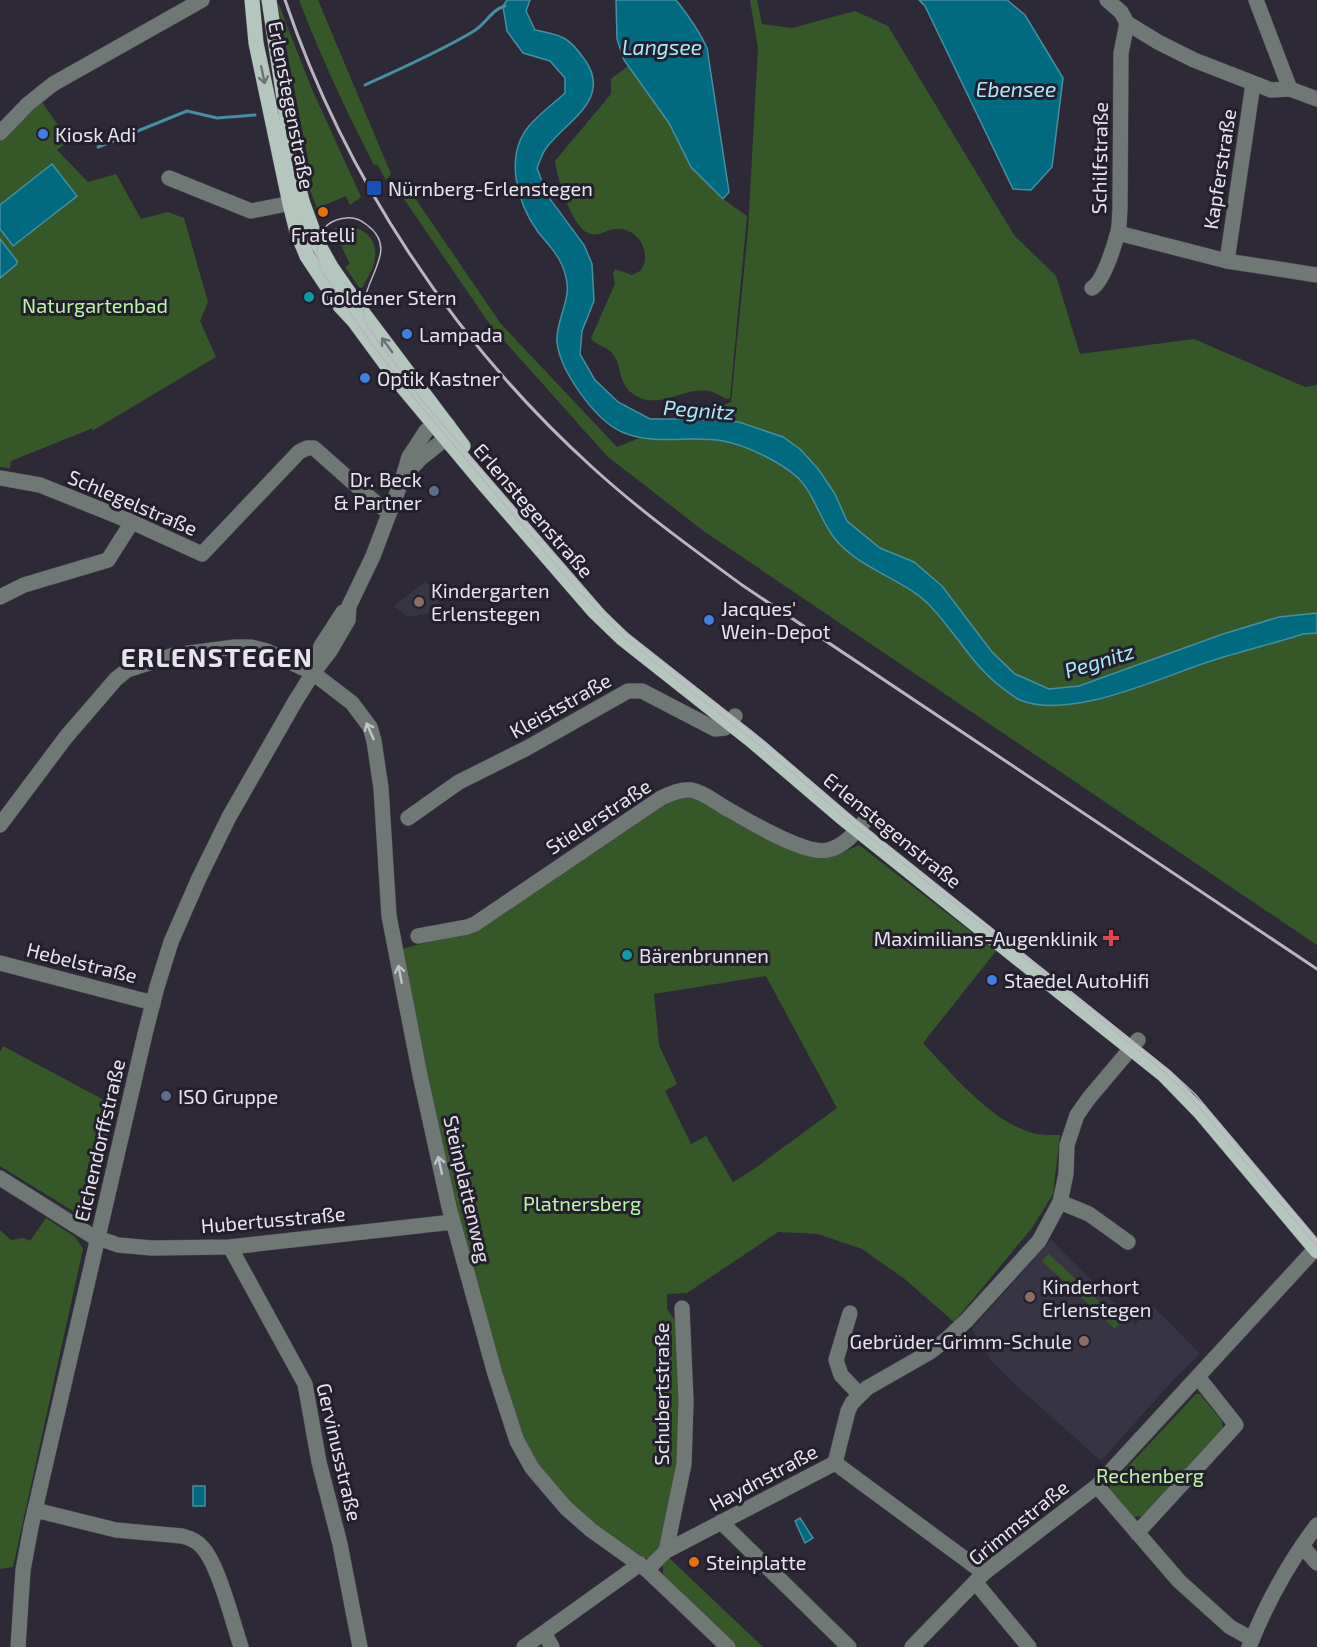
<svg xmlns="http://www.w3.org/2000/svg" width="1317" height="1647" font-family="'Exo 2',sans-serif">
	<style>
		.education { fill: #373444 }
		.green { fill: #365829; fill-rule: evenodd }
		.water { fill: #006b80; stroke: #458fa1; stroke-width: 1.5 }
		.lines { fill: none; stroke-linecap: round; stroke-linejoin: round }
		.stream { stroke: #458fa1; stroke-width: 3 }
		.minor-casing { stroke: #4c4753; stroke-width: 16 }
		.major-casing { stroke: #4c4753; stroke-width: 16 }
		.minor { stroke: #707875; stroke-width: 15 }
		.major { stroke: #b5c6bf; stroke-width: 15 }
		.tram { stroke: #b9b5bf; stroke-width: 1.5 }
		.rail { stroke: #b9b5bf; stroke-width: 3 }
		.oneway { stroke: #6c7276 }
		.oneway2 { stroke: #c3c4c9 }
		.shop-dot { fill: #3f7fe0; stroke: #241f2c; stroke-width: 2 }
		.transit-dot { fill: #1a4fb4; stroke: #241f2c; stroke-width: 2 }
		.food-dot { fill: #e8710a; stroke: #241f2c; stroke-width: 2 }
		.culture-dot { fill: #0f9aa8; stroke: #241f2c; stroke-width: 2 }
		.service-dot { fill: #5c6f8a; stroke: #241f2c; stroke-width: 2 }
		.education-dot { fill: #8d6e63; stroke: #241f2c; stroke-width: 2 }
		.health-dot { fill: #e0444e; stroke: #241f2c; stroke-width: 2 }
		.labels { text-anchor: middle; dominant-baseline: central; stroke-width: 6; stroke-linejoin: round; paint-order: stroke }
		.street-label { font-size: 20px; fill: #e7e4ed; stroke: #241f2c }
		.poi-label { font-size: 20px; fill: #e7e4ed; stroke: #241f2c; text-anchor: start }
		.park-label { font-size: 20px; fill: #bbf5a8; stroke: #241f2c }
		.water-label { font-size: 21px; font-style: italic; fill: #a8eafd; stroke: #241f2c }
		.district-label { font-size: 26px; font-weight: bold; letter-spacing: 1.5px; fill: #e7e4ed; stroke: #241f2c }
	</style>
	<rect width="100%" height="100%" fill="#2e2936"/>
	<g class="education">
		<path d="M426,581l12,18 4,12 -34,6 -14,-11z"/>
		<path d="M1051,1240l84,84 18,-18 47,48 -26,25 -73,82 -83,-74 -27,-27 -19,-31z"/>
	</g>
	<g class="green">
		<path d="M277,0l34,87 50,110 -11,8 -4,-9 -29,12 -7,-18 3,-5z"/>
		<path d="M299,0h19l73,174 -5,6 -9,-16 -3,1c-28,-54 -53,-108 -75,-165z"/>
		<path d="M750,0h7l5,24 30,4 63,-17 33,15 126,209 42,41 24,78 114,-15 111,48 12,-2v560l-612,-413 -98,-76 -116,-130 -96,-140 7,-7 99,145 116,123 114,-45 17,-172 10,-182z"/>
		<path d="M628,66l41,57 22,44 32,32 24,17 -17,182 -4,1c-5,-3 -11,-7 -17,-8 -25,-5 -50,21 -76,3 -16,-12 -11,-29 -20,-40 -6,-8 -17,-8 -22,-16l24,-54 -2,-11 2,-4 17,6 8,-4c2,-3 5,-8 5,-12 1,-17 -12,-31 -28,-30 -11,0 -20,10 -31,3 -15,-9 -29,-54 -31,-71l56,-67v-15z"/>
		<path d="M42,102l27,39 -12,9 31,32 28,-8 25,45 27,-7 16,6 24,84 -8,19 16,36 -124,74 1,-3 -82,33 -1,7 -10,-1v-327z"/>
		<path d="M341,226c20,-1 37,11 34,32 -1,11 -9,22 -14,32l-16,-23 5,-3 -17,-35z"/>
		<path d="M689,796l17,7 99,52c23,6 33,0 54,-10l137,106 -73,92c29,31 70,81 113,91 8,1 16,1 24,1l-7,59 -21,34 -78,94 -48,-42 -44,-31 -44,-15 -40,-2 -91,61 -20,1v15l12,17 1,137 -19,86 -9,9h-13l-52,-34 -58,-68 -33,-92 -55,-216 -40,-199 64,-16 206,-134zM766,976l71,132 -83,61 -21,13 -27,-46 -15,8 -26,-53 12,-7 -18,-39 -5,-51z"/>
		<path d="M3,1046l112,60 -29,113 -86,-53v-114z"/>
		<path d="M46,1218l29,19 8,12 -70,318 -13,2v-339l11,10 13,-2 6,3z"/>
		<path d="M1049,1254l72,68 -6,7 -73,-68z"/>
		<path d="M1196,1394h4l22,27 1,9 -81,86 -9,1 -23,-27v-4z"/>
		<path d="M668,1557l95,90h-27l-73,-71v-11z"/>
	</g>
	<g class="water">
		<path d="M507,0h23l-4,11 9,19c27,5 34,7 50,30 27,39 -17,60 -38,87 -5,6 -7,14 -10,21l10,27 37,50 8,19 2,37 -12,30 -2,23 15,26 23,22 32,17h39l50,3 44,15 17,12 19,21 16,24 12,27 33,27 34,14 28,24 50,66 23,22 34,15 30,-3 144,-52 56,-17 38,-4v20l-14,1c-30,10 -62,17 -92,27 -50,16 -140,60 -191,39 -5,-2 -11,-7 -15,-10 -31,-22 -47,-54 -72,-81 -25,-29 -71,-38 -97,-69 -15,-17 -22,-47 -38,-62 -17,-16 -52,-33 -75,-37 -33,-6 -69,5 -101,-9 -27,-12 -62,-61 -65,-90 -2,-18 13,-41 10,-59 -3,-23 -15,-34 -29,-51 -21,-29 -34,-76 -9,-106 10,-12 24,-22 36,-33v-15l-15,-17 -27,-8 -16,-22 -4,-25z"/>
		<path d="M616,0h60c12,15 23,30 31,48l22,144 -6,7 -32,-32 -22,-44 -45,-63 -7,-21z"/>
		<path d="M919,0h88l18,15 38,63 -11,89 -21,23 -18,-1 -88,-183z"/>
		<path d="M52,164l25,32 -64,50 -13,-17v-24z"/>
		<path d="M0,239l17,22v3l-17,14z"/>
		<rect x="193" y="1486" width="12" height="20"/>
		<path d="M800,1518l13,20 -8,5 -10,-22z"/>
	</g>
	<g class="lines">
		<g class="stream">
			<path d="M365,85c37,-17 74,-33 109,-54 12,-7 17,-21 31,-25"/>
			<path d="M98,147l89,-36 30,7 38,-3"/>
		</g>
		<g class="minor-casing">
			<g id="minor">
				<path d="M1107,0l14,12 6,11 31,19 36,18 77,30 19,-1"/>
				<path d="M1256,0l34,89 27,10"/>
				<path d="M0,133l28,-29 25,-20 149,-84"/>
				<path d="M169,178l82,33 51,-10"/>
				<path d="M1118,233l109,28 90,14"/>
				<path d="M1227,261l26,-177"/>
				<path d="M1092,288c11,-6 22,-41 25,-53 3,-8 2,-17 3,-25l1,-157 6,-30"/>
				<path d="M0,478l40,7 92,37 70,32 97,-102 8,-4h7l62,55 13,9"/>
				<path d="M0,597l24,-12 84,-25 24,-38"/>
				<path d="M315,665l6,-19 22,-34"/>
				<path d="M408,818l51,-36 68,-34 101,-57h14l73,38 10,-1 10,-12"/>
				<path d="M0,825l66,-88 50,-58 11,-9 47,-15 61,-8h16l16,4 46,22 39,30 18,24 4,14 7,47 8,128 31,159 29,132 46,167 22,67 15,27 34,40 25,22 56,40 81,77"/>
				<path d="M418,936l49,-9 8,-3 186,-126c9,-4 19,-9 30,-8 12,2 23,11 33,17 21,12 81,49 104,43 15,-3 27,-17 36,-28"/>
				<path d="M0,963l153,40"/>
				<path d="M0,1178l92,58 26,9 34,3 78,-1 223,-25"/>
				<path d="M1060,1202l29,12 39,28"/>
				<path d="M230,1247l75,137 14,78 21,82 20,103"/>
				<path d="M850,1313l-14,47 5,15 19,20"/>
				<path d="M835,1463l13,-52 4,-8 15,-15 63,-36 17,-13 20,-19 72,-79 21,-39 6,-28 1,-29 10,-30 12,-17 49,-58"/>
				<path d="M1097,1486l82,95 51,46 22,12"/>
				<path d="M35,1510l81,20 66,6c8,2 15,5 20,11 16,16 31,76 39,100"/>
				<path d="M721,1522l128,125"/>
				<path d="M1137,1533l99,-108 -38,-48"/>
				<path d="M1302,1546l15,17"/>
				<path d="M666,1551l18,-87 2,-63 -4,-93"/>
				<path d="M647,1570l19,-19 169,-88 149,110"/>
				<path d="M976,1583l53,64"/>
				<path d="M544,1633l8,14"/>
				<path d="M18,1647l5,-77 8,-43 114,-493 12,-47 14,-45 28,-64 30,-61 67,-117 17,-27 17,-22 18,-31 1,-14 24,-50 30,-79 6,-20 17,-26 7,-6h15l-3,14 -24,19 -18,19"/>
				<path d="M524,1647l116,-83"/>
				<path d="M912,1647l72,-74 113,-87 220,-239"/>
				<path d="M1249,1647c17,-43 40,-85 68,-122"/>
			</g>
		</g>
		<g class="major-casing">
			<g id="major">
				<path d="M252,0l4,43 34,161 7,28 10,24 34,51 14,15 47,64 81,97 111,128 28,27 128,101 95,81 319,255 36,37 117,139"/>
				<path d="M269,0l26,172 7,29 15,41 14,25 32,46 100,133"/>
			</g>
		</g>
		<use href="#minor" class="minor"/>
		<use href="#major" class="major"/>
		<path class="tram" d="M1317,1239l-122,-145 -24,-22 -315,-252 -91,-78 -136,-107 -23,-22 -182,-210 -56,-76c-20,-40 38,-73 -1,-102 -6,-5 -14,-8 -21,-7 -31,3 -35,35 -22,57l47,68 48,61 160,188 46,46 138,110 90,76 196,153 119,98 23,23 126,148"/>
		<path class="rail" d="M285,0c60,177 168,341 307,467 47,43 98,80 150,118l575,384"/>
	</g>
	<defs><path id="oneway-shaft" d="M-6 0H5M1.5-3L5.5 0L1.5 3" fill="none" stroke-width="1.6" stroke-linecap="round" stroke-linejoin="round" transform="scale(1.5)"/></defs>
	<g class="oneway">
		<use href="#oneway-shaft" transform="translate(263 75) rotate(78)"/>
		<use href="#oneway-shaft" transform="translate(387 345) rotate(-126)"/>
	</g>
	<g class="oneway2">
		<use href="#oneway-shaft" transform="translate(370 731) rotate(-114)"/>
		<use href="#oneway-shaft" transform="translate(400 974) rotate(-101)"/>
		<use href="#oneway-shaft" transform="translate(440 1165) rotate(-102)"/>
	</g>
	<g class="shop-dot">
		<circle cx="43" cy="134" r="6"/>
		<circle cx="407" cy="334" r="6"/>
		<circle cx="365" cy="378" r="6"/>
		<circle cx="709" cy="620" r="6"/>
		<circle cx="992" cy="980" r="6"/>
	</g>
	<rect class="transit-dot" x="366" y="180" width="16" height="16" rx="3"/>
	<g class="food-dot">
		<circle cx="323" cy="212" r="6"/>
		<circle cx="694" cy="1562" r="6"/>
	</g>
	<g class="culture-dot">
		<circle cx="309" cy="297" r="6"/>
		<circle cx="627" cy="955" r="6"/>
	</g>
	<g class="service-dot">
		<circle cx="434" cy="491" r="6"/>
		<circle cx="166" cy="1096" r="6"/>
	</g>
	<g class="education-dot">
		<circle cx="419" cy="602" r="6"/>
		<circle cx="1030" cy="1297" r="6"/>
		<circle cx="1084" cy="1341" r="6"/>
	</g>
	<path class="health-dot" d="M1108 929h6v6h6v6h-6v6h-6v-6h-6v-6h6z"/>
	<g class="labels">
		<g class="street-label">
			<text transform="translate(292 105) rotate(79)">Erlenstegenstraße</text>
			<text transform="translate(1099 158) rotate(-89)">Schilfstraße</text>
			<text transform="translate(1219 169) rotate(-81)">Kapferstraße</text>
			<text transform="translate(133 502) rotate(23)">Schlegelstraße</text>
			<text transform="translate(534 510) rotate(49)">Erlenstegenstraße</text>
			<text transform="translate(560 705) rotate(-29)">Kleiststraße</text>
			<text transform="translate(598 816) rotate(-33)">Stielerstraße</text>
			<text transform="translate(893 830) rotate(39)">Erlenstegenstraße</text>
			<text transform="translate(82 962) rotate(14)">Hebelstraße</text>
			<text transform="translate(99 1140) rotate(-77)">Eichendorffstraße</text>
			<text transform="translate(468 1189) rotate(77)">Steinplattenweg</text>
			<text transform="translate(273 1219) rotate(-5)">Hubertusstraße</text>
			<text transform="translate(661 1394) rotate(-90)">Schubertstraße</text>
			<text transform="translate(340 1452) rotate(77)">Gervinusstraße</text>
			<text transform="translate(763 1477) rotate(-28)">Haydnstraße</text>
			<text transform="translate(1018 1522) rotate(-39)">Grimmstraße</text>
		</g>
		<g class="poi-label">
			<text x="55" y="134">Kiosk Adi</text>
			<text x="388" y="188">Nürnberg-Erlenstegen</text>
			<text x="323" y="234" text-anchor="middle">Fratelli</text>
			<text x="321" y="297">Goldener Stern</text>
			<text x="419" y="334">Lampada</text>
			<text x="377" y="378">Optik Kastner</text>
			<text x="422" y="479" text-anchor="end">Dr. Beck<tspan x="422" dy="23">&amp; Partner</tspan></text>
			<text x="431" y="590">Kindergarten<tspan x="431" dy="23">Erlenstegen</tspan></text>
			<text x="721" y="608">Jacques'<tspan x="721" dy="23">Wein-Depot</tspan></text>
			<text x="1098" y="938" text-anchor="end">Maximilians-Augenklinik</text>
			<text x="639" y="955">Bärenbrunnen</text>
			<text x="1004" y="980">Staedel AutoHifi</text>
			<text x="178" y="1096">ISO Gruppe</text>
			<text x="1042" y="1286">Kinderhort<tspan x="1042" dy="23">Erlenstegen</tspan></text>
			<text x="1072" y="1341" text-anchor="end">Gebrüder-Grimm-Schule</text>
			<text x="706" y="1562">Steinplatte</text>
		</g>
		<g class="park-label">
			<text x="95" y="305">Naturgartenbad</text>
			<text x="582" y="1203">Platnersberg</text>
			<text x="1150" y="1475">Rechenberg</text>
		</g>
		<g class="water-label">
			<text x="662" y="46">Langsee</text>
			<text x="1016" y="88">Ebensee</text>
			<text transform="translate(699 409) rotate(4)">Pegnitz</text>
			<text transform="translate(1099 660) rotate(-17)">Pegnitz</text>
		</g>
		<g class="district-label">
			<text x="217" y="656">ERLENSTEGEN</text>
		</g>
	</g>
</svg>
